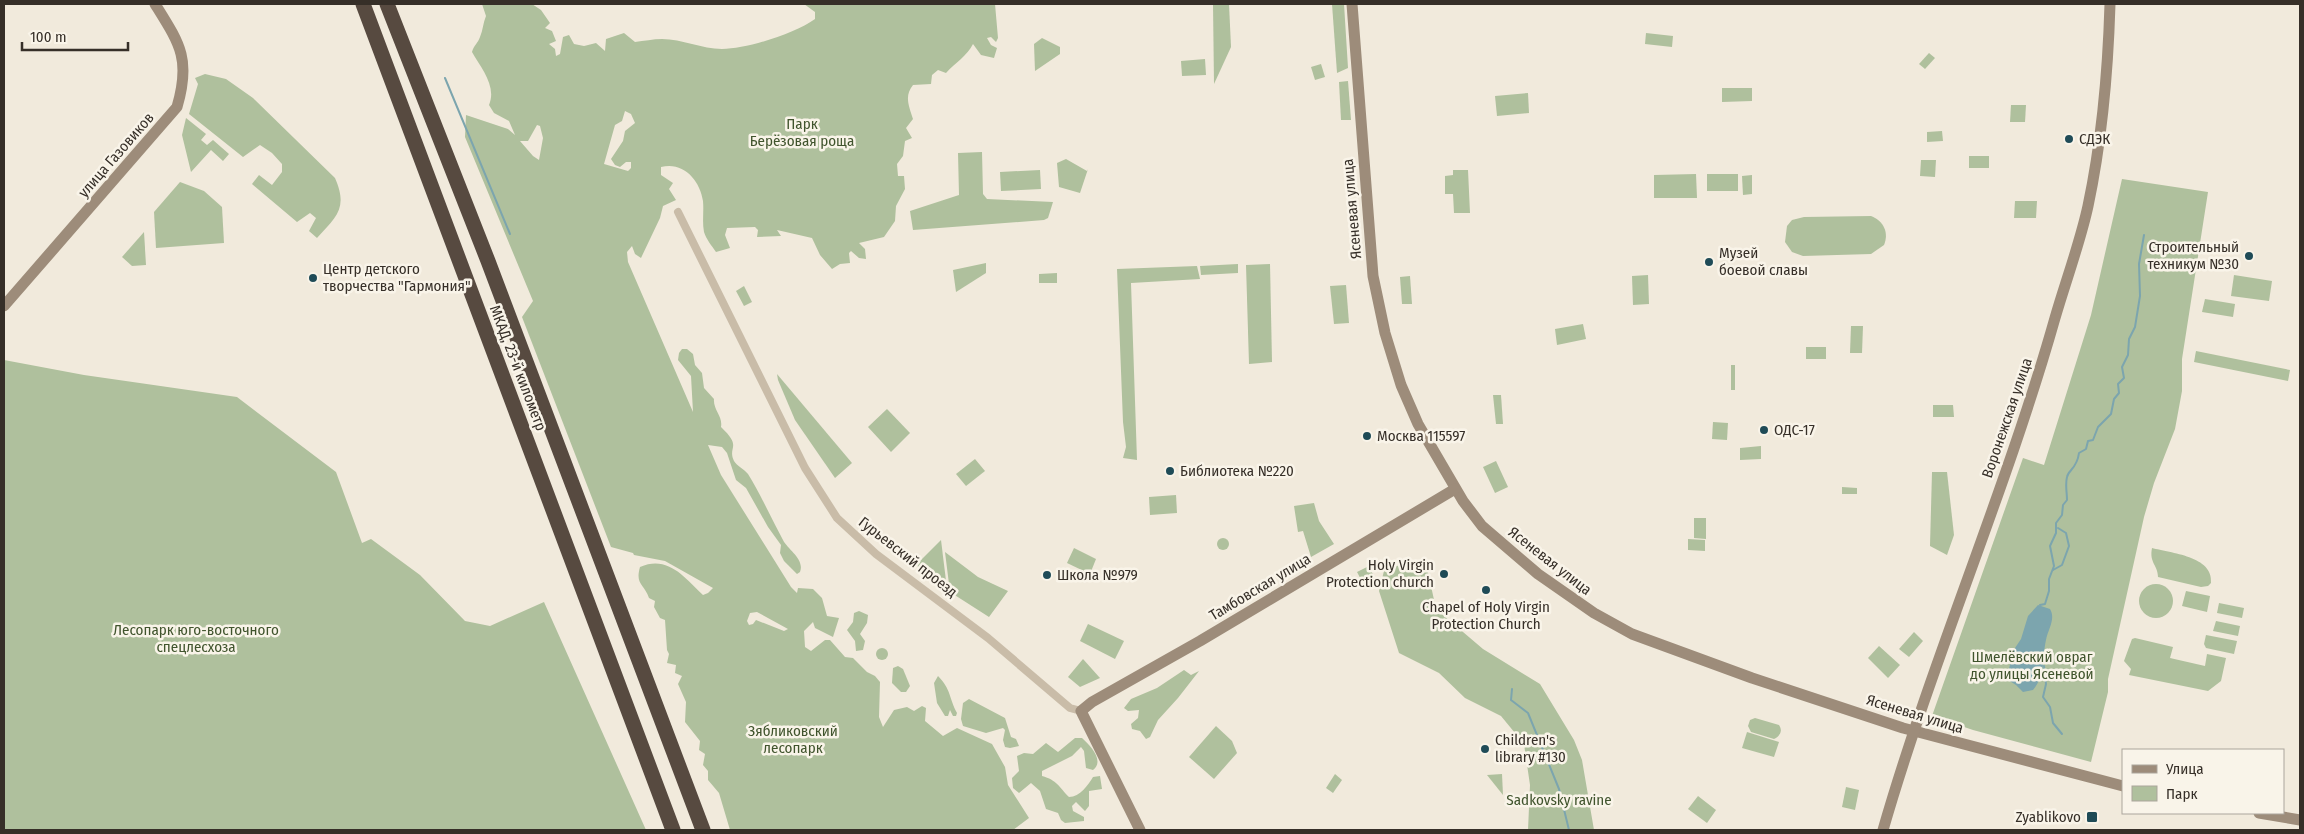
<svg xmlns="http://www.w3.org/2000/svg" width="2304" height="834" font-family="'Fira Sans Condensed',sans-serif">
	<style>
		.green { fill: #afc09d; fill-rule: evenodd }
		.water { fill: #7ca5ae }
		.lines { fill: none; stroke-linecap: round; stroke-linejoin: round }
		.stream { stroke: #7ca5ae; stroke-width: 2 }
		.street { stroke: #c9bca8; stroke-width: 8 }
		.secondary { stroke: #9d8c7a; stroke-width: 11 }
		.highway { stroke: #574a40; stroke-width: 15 }
		.poi-dot { fill: #1f4b57; stroke: #f9f4e9; stroke-width: 2 }
		.labels { text-anchor: middle; dominant-baseline: central; stroke-width: 5; stroke-linejoin: round; paint-order: stroke }
		.park-label { font-size: 15px; fill: #40542d; stroke: #f9f4e9 }
		.poi-label { font-size: 15px; fill: #362f28; stroke: #f9f4e9; text-anchor: start }
		.street-label { font-size: 15px; fill: #362f28; stroke: #f9f4e9 }
	</style>
	<rect width="100%" height="100%" fill="#f1eadc"/>
	<g class="green">
		<path d="M482,4h50l9,6 9,13 -5,5 7,3 4,10 -7,3 6,5 1,7 4,-2 3,-17 6,-2 5,9 10,2 12,-3 9,8 1,-12 18,-6 11,9c9,-1 18,-3 27,-3 20,0 40,10 60,10 25,0 74,-16 93,-30v-7l-11,-8h191l3,34 -2,4 -5,-5 -4,1 4,7 6,3 -3,10 -13,-3 -8,-11c-6,12 -17,18 -27,29l-8,-3 -6,5 -1,9 -18,1c-9,11 -4,21 0,34l-7,9 6,10 -7,3 -2,15 -6,8 1,12h6l1,13 -9,17 -1,15 -11,16 -25,6 6,6 1,10 -7,-1 -8,-7 -2,2 1,10 -10,1 -8,5 -12,-14 -8,-17 -35,-8 4,6 -24,1 1,-7 -3,-3 -28,1 -2,7 5,13 -14,4c-4,-6 -10,-13 -12,-20 -2,-10 0,-20 -1,-31 -3,-21 -20,-40 -42,-34v8l12,8 -4,6 7,11 -13,6 -3,12 -19,40 -6,-4 -3,-8 -5,6 1,10 65,150 -2,-36 -13,-16 1,-7 3,-4h5l6,5 2,11 7,8 2,15 10,11c-1,11 9,17 7,28 22,21 6,19 13,34 3,5 10,8 14,13 13,21 23,44 35,66 5,10 22,19 17,32l-3,2 -13,-13 -4,-8 1,-8 -13,-18 -22,-39 -10,-8 -9,-27 -5,-6 -14,-2 13,30 70,112 6,6 1,-5 15,1 9,9 5,18 12,2 -6,19 -18,-9 -2,-6 -9,9 1,16 6,4 14,-11h5l15,17 8,1 14,14 8,4 5,6 -1,35 4,10 11,-17 13,-3 7,4 8,-5 4,2 -1,13 18,15 14,-8 35,16 13,23 3,18 21,33 -16,12h-283l-11,-37 -11,-13v-9l-5,-6 2,-11 -6,-4 1,-9 -15,-19 1,-20 -8,-18 4,-8 -7,-3 1,-8 -9,-2 2,-9 -2,-4 -2,-30 -5,-2 -6,-11 1,-6 -6,-3c-5,-15 -14,-13 -9,-31 28,-12 44,10 63,28l5,-2 5,-5 -48,-27 -31,-6 -1,-2 -22,-6 -89,-230 11,-16 -68,-164 1,-22 42,14 7,6 -6,-14 -15,-8 -5,-8c8,-19 -8,-37 -17,-53 2,-7 6,-9 8,-15 3,-7 3,-14 6,-21zM625,111l6,3 4,9 -10,8 -2,10 -12,18 4,6 5,2 6,-5h5v6l-3,3 -24,-7 11,-39 7,-4zM537,125l3,1 3,12 -4,22 -6,-4 -13,-15h8zM757,612l31,17 -4,2 -28,-11 -3,4 -4,1 -2,-4 3,-8z"/>
		<path d="M1213,4h16l2,43 -17,37z"/>
		<path d="M1332,4h12l4,64 -11,5z"/>
		<path d="M1646,33l27,3 -1,11 -27,-3z"/>
		<path d="M1042,38l18,9v7l-25,17 -1,-27z"/>
		<path d="M1929,53l6,5 -10,11 -6,-5z"/>
		<path d="M1205,59l1,16 -24,1 -1,-15z"/>
		<path d="M1321,64l4,13 -10,3 -4,-13z"/>
		<path d="M205,74l21,5 27,19 82,80c13,30 2,38 -18,60l-8,-7 7,-13 -6,-5 -13,9 -45,-38 7,-9 13,10 10,-13v-8l-10,-11 -12,-8 -17,12 -54,-43 9,-30 -3,-6z"/>
		<path d="M1348,81l3,39h-10l-2,-38z"/>
		<path d="M1722,88h30v13l-30,1z"/>
		<path d="M1528,93l1,20 -32,3 -2,-20z"/>
		<path d="M2011,105h15l-1,17h-15z"/>
		<path d="M186,118l20,16 -5,6 6,5 6,-5 16,14 -6,7 -12,-11 -20,22 -9,-37z"/>
		<path d="M1942,131l1,10 -16,1v-10z"/>
		<path d="M982,152l1,42 4,5 66,3 -5,16 -4,2 -131,10 -3,-19 49,-16 -1,-42z"/>
		<rect x="1969" y="156" width="20" height="12"/>
		<path d="M1066,159l21,12 1,-2 -8,24 -21,-6 -2,-24z"/>
		<path d="M1921,160h15l-1,17 -15,-1z"/>
		<path d="M1040,170l1,19 -40,2 -1,-19z"/>
		<path d="M1453,170h15l2,43h-16l-1,-19h-8v-18l8,-1z"/>
		<path d="M1696,174l1,24h-43v-23z"/>
		<rect x="1707" y="174" width="31" height="17"/>
		<path d="M1752,175v19l-9,1 -1,-19z"/>
		<path d="M2122,179l86,13 -26,167v32l-7,38 -21,54 -10,34 -36,162v13l-17,70 -118,-32 -41,-14 91,-258 21,7 47,-150z"/>
		<path d="M180,182l24,9 18,16 2,36 -68,5 -2,-36z"/>
		<path d="M2015,201h22l-1,17h-22z"/>
		<path d="M1871,216c13,5 18,17 13,29l-13,9 -68,2 -11,-4 -7,-10 2,-16 5,-6 12,-3z"/>
		<path d="M144,232l2,33 -14,1 -10,-9z"/>
		<path d="M986,263v10l-30,19 -3,-22z"/>
		<path d="M1238,264v9l-37,2 -1,-9z"/>
		<path d="M1270,264l2,98 -23,2 -3,-99z"/>
		<path d="M1197,266l3,13 -69,4 6,177 -14,-2 3,-11 -3,-25 -6,-153z"/>
		<path d="M1057,273v10h-18v-9z"/>
		<path d="M1648,275l1,29 -16,1 -1,-29z"/>
		<path d="M2234,275l38,6 -3,20 -38,-5z"/>
		<path d="M1410,276l2,28h-10l-2,-27z"/>
		<path d="M1346,285l3,38 -15,1 -4,-38z"/>
		<path d="M744,286l8,16 -8,4 -8,-15z"/>
		<path d="M2205,299l30,5 -2,13 -31,-5z"/>
		<path d="M1583,324l3,15 -29,6 -2,-16z"/>
		<path d="M1851,326h12l-1,27h-12z"/>
		<rect x="1806" y="347" width="20" height="12"/>
		<path d="M2196,351l94,19 -2,11 -94,-19z"/>
		<path d="M4,360l80,15 153,22 99,75 26,71 9,-4 49,36 45,46 25,5 54,-24 102,228h-642z"/>
		<rect x="1731" y="365" width="4" height="25"/>
		<path d="M777,374l75,89 -17,15 -40,-58 -17,-40z"/>
		<path d="M1493,395h8l2,29h-7z"/>
		<path d="M1933,405h20l1,12h-21z"/>
		<path d="M887,409l23,24 -19,19 -23,-25z"/>
		<path d="M1713,422l15,1 -1,17 -15,-1z"/>
		<path d="M1761,446v13l-21,1v-12z"/>
		<path d="M975,459l10,12 -19,15 -10,-12z"/>
		<path d="M1496,461l12,26 -13,6 -12,-26z"/>
		<path d="M1932,472h15l7,63 -7,20 -17,-9z"/>
		<path d="M1842,487l15,1v6h-15z"/>
		<path d="M1176,495l1,18 -27,2 -1,-18z"/>
		<path d="M1314,503l5,18 15,23 -23,13 -8,-26 -5,1 -4,-26z"/>
		<path d="M1694,518h12v21l-12,-1z"/>
		<circle cx="1223" cy="544" r="6"/>
		<path d="M1688,539l17,1v11l-17,-1z"/>
		<path d="M941,540l6,49 -31,-24z"/>
		<path d="M1074,548l22,11 -6,15 -23,-11z"/>
		<path d="M2152,548c18,5 62,8 59,35l-3,3 -7,1 -43,-10c0,-12 -9,-14 -6,-29z"/>
		<path d="M945,552l33,25 30,14 -19,26 -39,-25z"/>
		<path d="M1426,563l10,46 47,40 57,35 34,56 8,20 12,70h-66l2,-45 -6,-41 -23,-28 -36,-18 -26,-25 -40,-20 -20,-62 6,-24z"/>
		<path d="M1369,566l7,15 -11,6 -8,-15z"/>
		<circle cx="2156" cy="601" r="17"/>
		<path d="M2186,591l24,5 -3,16 -25,-6z"/>
		<path d="M2219,603l25,5 -2,10 -25,-5z"/>
		<path d="M859,611l9,4 -1,8 -7,11 5,7 -2,9 -7,1 -1,-10 -8,-11 6,-8 1,-9z"/>
		<path d="M2216,621l24,5 -2,10 -25,-5z"/>
		<path d="M1088,624l36,17 -9,18 -35,-18z"/>
		<path d="M1914,632l9,9 -14,16 -10,-8z"/>
		<path d="M2206,635l31,6 -3,13 -28,-6 -2,-4z"/>
		<path d="M2135,638l38,9 -3,11 35,8 2,-12 19,4 -5,23 -13,10 -79,-16 2,-6 -7,-8 8,-22z"/>
		<path d="M1879,646l21,19 -12,13 -20,-20z"/>
		<circle cx="882" cy="654" r="6"/>
		<path d="M1083,659l17,19 -20,9 -12,-10z"/>
		<path d="M898,666l5,3 7,17 -4,6h-5l-9,-9 1,-15z"/>
		<path d="M1184,670l7,5 8,-4 -21,27 -20,22 -8,17 -4,2 -6,-8 -8,-2 -1,-5 7,-6 1,-8 -11,1 -4,-3 7,-9 26,-11z"/>
		<path d="M938,676c13,13 11,22 19,37l-1,3h-3l-3,-6 -2,6h-3l-8,-13 -3,-20z"/>
		<path d="M969,699l36,19 6,19 5,2 3,7 -9,2 -5,-1 -2,-7 2,-10 -2,-2 -17,5 -23,-7 -2,-7 2,-16z"/>
		<path d="M1755,718l24,7c4,6 1,11 -5,14l-23,-7 -3,-6 2,-6z"/>
		<path d="M1216,726l16,15 5,12 -23,26 -25,-22z"/>
		<path d="M1747,732l32,10 -5,15 -32,-9z"/>
		<path d="M1075,738h7c8,7 23,23 11,32l-7,-2 -2,-17 -3,-4 -9,9 -30,15v5c15,4 17,11 27,21 11,0 19,-12 24,-20l7,-1 2,13 -13,2v15l-4,5 -9,-9 -4,4 1,5 11,6v4l-19,2 -4,-3 -3,-7 -12,-4 -6,-18 -9,-8 -12,10 -6,-5 -1,-10 7,-7 -2,-15 7,-3 9,1 13,-11 12,9z"/>
		<path d="M1335,774l7,6 -9,13 -7,-5z"/>
		<path d="M1502,774l1,21 -16,-20z"/>
		<path d="M1846,787l13,3 -4,20 -13,-3z"/>
		<path d="M1698,796l18,14 -9,13 -19,-14z"/>
	</g>
	<path class="water" d="M2038,605l12,4c6,10 -2,20 -4,31 -4,17 0,35 -13,50l-10,2 -7,-7 -14,-9 7,-7 4,-18 8,-12 7,-23z"/>
	<g class="lines">
		<g class="stream">
			<path d="M445,78l65,156"/>
			<path d="M2053,570l9,-5 7,-19 -3,-13 -8,-5"/>
			<path d="M2040,605l5,-1 4,-13v-12l5,-13 -4,-20 6,-13v-10l6,-8 1,-10 4,-5c0,-8 -2,-15 0,-23 1,-7 10,-8 12,-24l7,-4 2,-8 5,-1 5,-13 13,-13 3,-15 5,-6 -1,-9 6,-6 -2,-11 6,-12 1,-16 6,-12 5,-31 -1,-32 5,-29"/>
			<path d="M2044,666l2,18 -3,13 7,10 3,16 9,11"/>
			<path d="M1512,689l-1,11 17,13 31,76 10,41"/>
		</g>
		<path class="street" d="M678,212l127,256 32,50 39,36 112,84 82,70 11,3"/>
		<g class="secondary">
			<path d="M1352,4l21,272 12,57 16,52 17,39 45,77 19,25 56,48 56,39 38,21 120,44 151,50 220,58"/>
			<path d="M4,306l173,-199c14,-48 3,-63 -22,-103"/>
			<path d="M2259,813l41,7"/>
			<path d="M1140,830l-59,-119 11,-9 108,-61 255,-152"/>
			<path d="M1883,830c50,-173 123,-339 172,-512 11,-38 25,-75 33,-112 14,-66 20,-135 22,-202"/>
		</g>
		<g class="highway">
			<path d="M363,4l310,826"/>
			<path d="M387,4l101,257 215,569"/>
		</g>
	</g>
	<g class="poi-dot">
		<circle cx="2069" cy="139" r="5"/>
		<circle cx="2249" cy="256" r="5"/>
		<circle cx="1709" cy="262" r="5"/>
		<circle cx="313" cy="278" r="5"/>
		<circle cx="1764" cy="430" r="5"/>
		<circle cx="1367" cy="436" r="5"/>
		<circle cx="1170" cy="471" r="5"/>
		<circle cx="1444" cy="574" r="5"/>
		<circle cx="1047" cy="575" r="5"/>
		<circle cx="1486" cy="590" r="5"/>
		<circle cx="1485" cy="749" r="5"/>
		<rect x="2086" y="811" width="12" height="12" rx="2.5"/>
	</g>
	<g class="labels">
		<g class="park-label">
			<text x="802" y="124">Парк<tspan x="802" dy="17">Берёзовая роща</tspan></text>
			<text x="196" y="630">Лесопарк юго-восточного<tspan x="196" dy="17">спецлесхоза</tspan></text>
			<text x="2032" y="657">Шмелёвский овраг<tspan x="2032" dy="17">до улицы Ясеневой</tspan></text>
			<text x="793" y="731">Зябликовский<tspan x="793" dy="17">лесопарк</tspan></text>
			<text x="1559" y="800">Sadkovsky ravine</text>
		</g>
		<g class="poi-label">
			<text x="2079" y="139">СДЭК</text>
			<text x="2239" y="247" text-anchor="end">Строительный<tspan x="2239" dy="17">техникум №30</tspan></text>
			<text x="1719" y="253">Музей<tspan x="1719" dy="17">боевой славы</tspan></text>
			<text x="323" y="269">Центр детского<tspan x="323" dy="17">творчества "Гармония"</tspan></text>
			<text x="1774" y="430">ОДС-17</text>
			<text x="1377" y="436">Москва 115597</text>
			<text x="1180" y="471">Библиотека №220</text>
			<text x="1434" y="565" text-anchor="end">Holy Virgin<tspan x="1434" dy="17">Protection church</tspan></text>
			<text x="1057" y="575">Школа №979</text>
			<text x="1486" y="607" text-anchor="middle">Chapel of Holy Virgin<tspan x="1486" dy="17">Protection Church</tspan></text>
			<text x="1495" y="740">Children's<tspan x="1495" dy="17">library #130</tspan></text>
			<text x="2081" y="817" text-anchor="end">Zyablikovo</text>
		</g>
		<g class="street-label">
			<text transform="translate(116 155) rotate(-49)">улица Газовиков</text>
			<text transform="translate(1352 209) rotate(-95)">Ясеневая улица</text>
			<text transform="translate(518 368) rotate(69)">МКАД, 23-й километр</text>
			<text transform="translate(2007 418) rotate(-71)">Воронежская улица</text>
			<text transform="translate(908 557) rotate(38)">Гурьевский проезд</text>
			<text transform="translate(1550 561) rotate(38)">Ясеневая улица</text>
			<text transform="translate(1260 587) rotate(-31)">Тамбовская улица</text>
			<text transform="translate(1915 714) rotate(17)">Ясеневая улица</text>
		</g>
	</g>
	<rect width="2304" height="834" fill="none" stroke="#362f28" stroke-width="10"/>
	<rect x="2122" y="749" width="162" height="65" fill="#f9f4e9" stroke="#aba59c"/>
	<rect x="2132" y="765" width="25" height="8" fill="#9d8c7a" stroke="#aba59c"/>
	<text x="2166" y="774" font-size="15" fill="#362f28">Улица</text>
	<rect x="2132" y="786" width="25" height="15" fill="#afc09d" stroke="#aba59c"/>
	<text x="2166" y="799" font-size="15" fill="#362f28">Парк</text>
	<path d="M22 42v8h106v-8" fill="none" stroke="#362f28" stroke-width="2.5"/>
	<text x="30" y="42" font-size="15" fill="#362f28" stroke="#f9f4e9" stroke-width="4" paint-order="stroke">100 m</text>
</svg>
